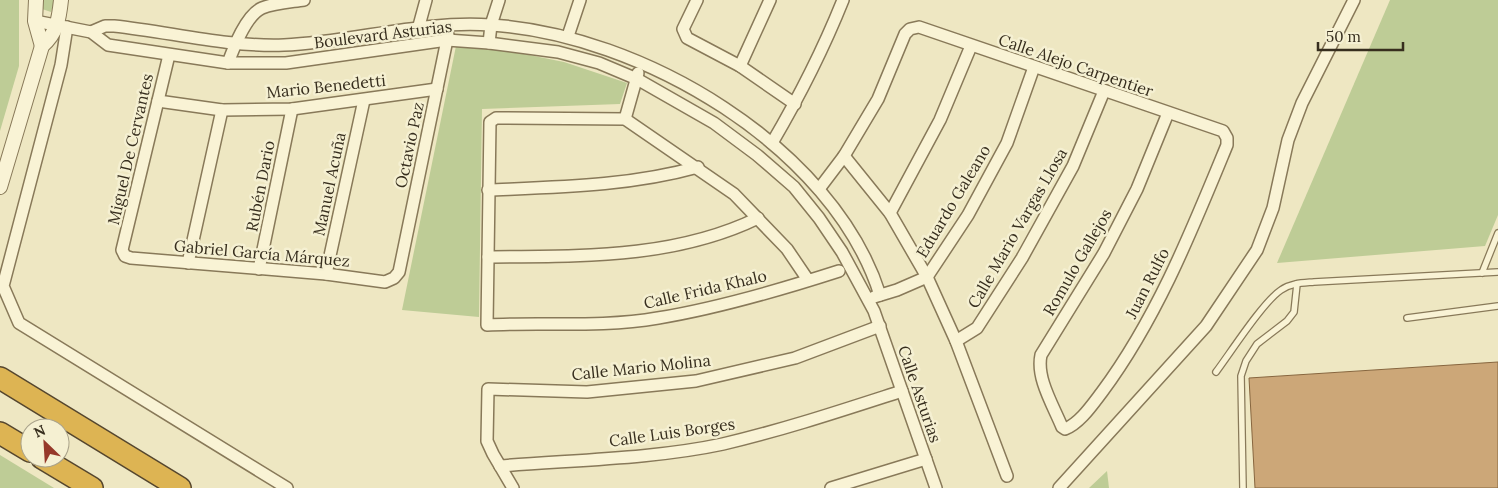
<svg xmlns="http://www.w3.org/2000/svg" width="1498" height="488" font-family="Lora,serif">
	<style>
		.green { fill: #becc96 }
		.building { fill: #cca778; stroke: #87663f }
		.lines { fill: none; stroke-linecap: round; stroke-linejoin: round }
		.service-casing { stroke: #887959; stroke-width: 8 }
		.minor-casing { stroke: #887959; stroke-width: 14 }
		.tertiary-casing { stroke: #887959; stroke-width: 16 }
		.motorway-casing { stroke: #55462e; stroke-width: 24 }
		.service { stroke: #f9f3d5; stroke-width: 5.5 }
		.minor { stroke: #f9f3d5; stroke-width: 11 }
		.tertiary { stroke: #f9f3d5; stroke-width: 14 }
		.motorway { stroke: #ddb453; stroke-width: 21 }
		.labels { text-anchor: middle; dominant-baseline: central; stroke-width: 5; stroke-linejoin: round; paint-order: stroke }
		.street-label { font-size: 16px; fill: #372e1e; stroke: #f5f0d2 }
	</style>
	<rect width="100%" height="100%" fill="#eee7c2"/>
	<g class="green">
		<path d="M0,0h19v66l-19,65z"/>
		<path d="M42,0h13l-4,12 -9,-3z"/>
		<path d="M1390,0h108v215l-13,31 -208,17z"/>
		<path d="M456,46l48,4 60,12 63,21 -7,21 -138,5 -3,208 -77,-7z"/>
		<path d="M0,455l54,33h-54z"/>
		<path d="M1107,471l2,17h-20z"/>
	</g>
	<path class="building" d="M1498,362v126h-243l-6,-110z"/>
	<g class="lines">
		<g class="service-casing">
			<g id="service">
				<path d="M1482,273l16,-40"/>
				<path d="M1407,318l91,-12"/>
				<path d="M1216,372c15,-20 47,-70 65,-82 10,-7 22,-7 33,-8l184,-10"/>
				<path d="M1243,488l-2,-112 5,-15 11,-17 30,-23 7,-9 3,-28"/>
			</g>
		</g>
		<g class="minor-casing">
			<g id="minor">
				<path d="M697,0l-14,29 4,9 53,28 55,38"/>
				<path d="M35,21l56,11 17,13 120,18h58l161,-23 42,3 69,9 41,11 38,16 77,44 43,32 37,32 25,31 23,34 32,59 62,177"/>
				<path d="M67,27l-6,38 -58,221 16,37 268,165"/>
				<path d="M91,32l14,-6h9c57,6 112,21 170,19 70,-3 137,-25 207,-20 149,9 342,121 389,270"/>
				<path d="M417,33l9,-33"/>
				<path d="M568,36l12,-36"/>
				<path d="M489,43l2,-18 8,-25"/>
				<path d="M169,55l-47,195 3,6 6,2 195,16 59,8 9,-4 5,-6 49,-237"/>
				<path d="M228,63c6,-16 18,-48 34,-55 12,-5 29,-6 42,-8"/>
				<path d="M740,66l30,-66"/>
				<path d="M158,101l64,9 70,-1 145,-20"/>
				<path d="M625,119l13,-46"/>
				<path d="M772,143c27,-46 51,-93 71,-143"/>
				<path d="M844,156l46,57 37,64 29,64 51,135"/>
				<path d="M819,189l25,-33 34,-57 27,-65 5,-5 9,-2 304,104 4,7v7c-35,85 -70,173 -125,247 -10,13 -22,31 -37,37l-3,-2c-9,-22 -26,-49 -21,-72l63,-102 33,-64 31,-76"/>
				<path d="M488,190c71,-3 142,-4 210,-23"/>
				<path d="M890,213l50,-93 31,-74"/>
				<path d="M488,257c91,-1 186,2 270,-39"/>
				<path d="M188,263l34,-153"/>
				<path d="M259,269l33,-160"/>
				<path d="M326,274l38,-174"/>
				<path d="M808,280l-21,-31 -53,-55 -109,-75 -129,-1 -6,4 -3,203c57,-3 114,3 171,-7 61,-10 122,-28 181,-47"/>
				<path d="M874,297l23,-7 30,-13 41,-62 39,-72 27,-76"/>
				<path d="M956,341l21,-13 45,-70 51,-92 31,-75"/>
				<path d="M500,466c72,-6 153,-7 223,-22 60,-14 120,-34 179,-53"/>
				<path d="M513,488l-20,-34 -6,-13 1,-52 99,3 109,-11 99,-23 85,-32"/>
				<path d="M831,488l95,-29"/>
				<path d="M1059,488l147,-162 51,-76 16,-42 15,-68 14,-37 52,-103"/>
			</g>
		</g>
		<g class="tertiary-casing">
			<g id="tertiary">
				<path d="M36,0l-1,21 7,25"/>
				<path d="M0,187l42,-141c15,-13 17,-27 19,-46"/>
			</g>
		</g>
		<g class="motorway-casing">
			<g id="motorway">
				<path d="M0,378l180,110"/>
				<path d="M0,433l30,18"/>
				<path d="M42,458l50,30"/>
			</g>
		</g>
		<use href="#service" class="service"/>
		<use href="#minor" class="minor"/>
		<use href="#tertiary" class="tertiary"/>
		<use href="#motorway" class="motorway"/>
	</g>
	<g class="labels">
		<g class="street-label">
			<text transform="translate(383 34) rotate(-7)">Boulevard Asturias</text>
			<text transform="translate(1076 65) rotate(19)">Calle Alejo Carpentier</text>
			<text transform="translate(326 86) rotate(-6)">Mario Benedetti</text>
			<text transform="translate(409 145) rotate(-78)">Octavio Paz</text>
			<text transform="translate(130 149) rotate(-77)">Miguel De Cervantes</text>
			<text transform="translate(329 184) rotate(-78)">Manuel Acuña</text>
			<text transform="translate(260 186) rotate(-79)">Rubén Dario</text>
			<text transform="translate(953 201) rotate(-59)">Eduardo Galeano</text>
			<text transform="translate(1017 228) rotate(-60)">Calle Mario Vargas Llosa</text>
			<text transform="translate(262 253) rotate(5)">Gabriel García Márquez</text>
			<text transform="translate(1077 262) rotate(-60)">Romulo Gallejos</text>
			<text transform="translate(1147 283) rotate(-63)">Juan Rulfo</text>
			<text transform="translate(705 289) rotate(-13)">Calle Frida Khalo</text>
			<text transform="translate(641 367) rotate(-6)">Calle Mario Molina</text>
			<text transform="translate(920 394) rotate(71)">Calle Asturias</text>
			<text transform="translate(672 432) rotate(-8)">Calle Luis Borges</text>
		</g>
	</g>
	<g transform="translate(45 443) rotate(335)"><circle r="24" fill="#f5f0d2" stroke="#a9a28a"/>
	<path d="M0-4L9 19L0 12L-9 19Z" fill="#96392a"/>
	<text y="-8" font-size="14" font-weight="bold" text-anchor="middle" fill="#372e1e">N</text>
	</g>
	<path d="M1318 42v8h85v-8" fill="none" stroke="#372e1e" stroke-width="2.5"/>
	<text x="1326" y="42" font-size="15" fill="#372e1e" stroke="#f5f0d2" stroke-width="4" paint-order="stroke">50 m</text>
</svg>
